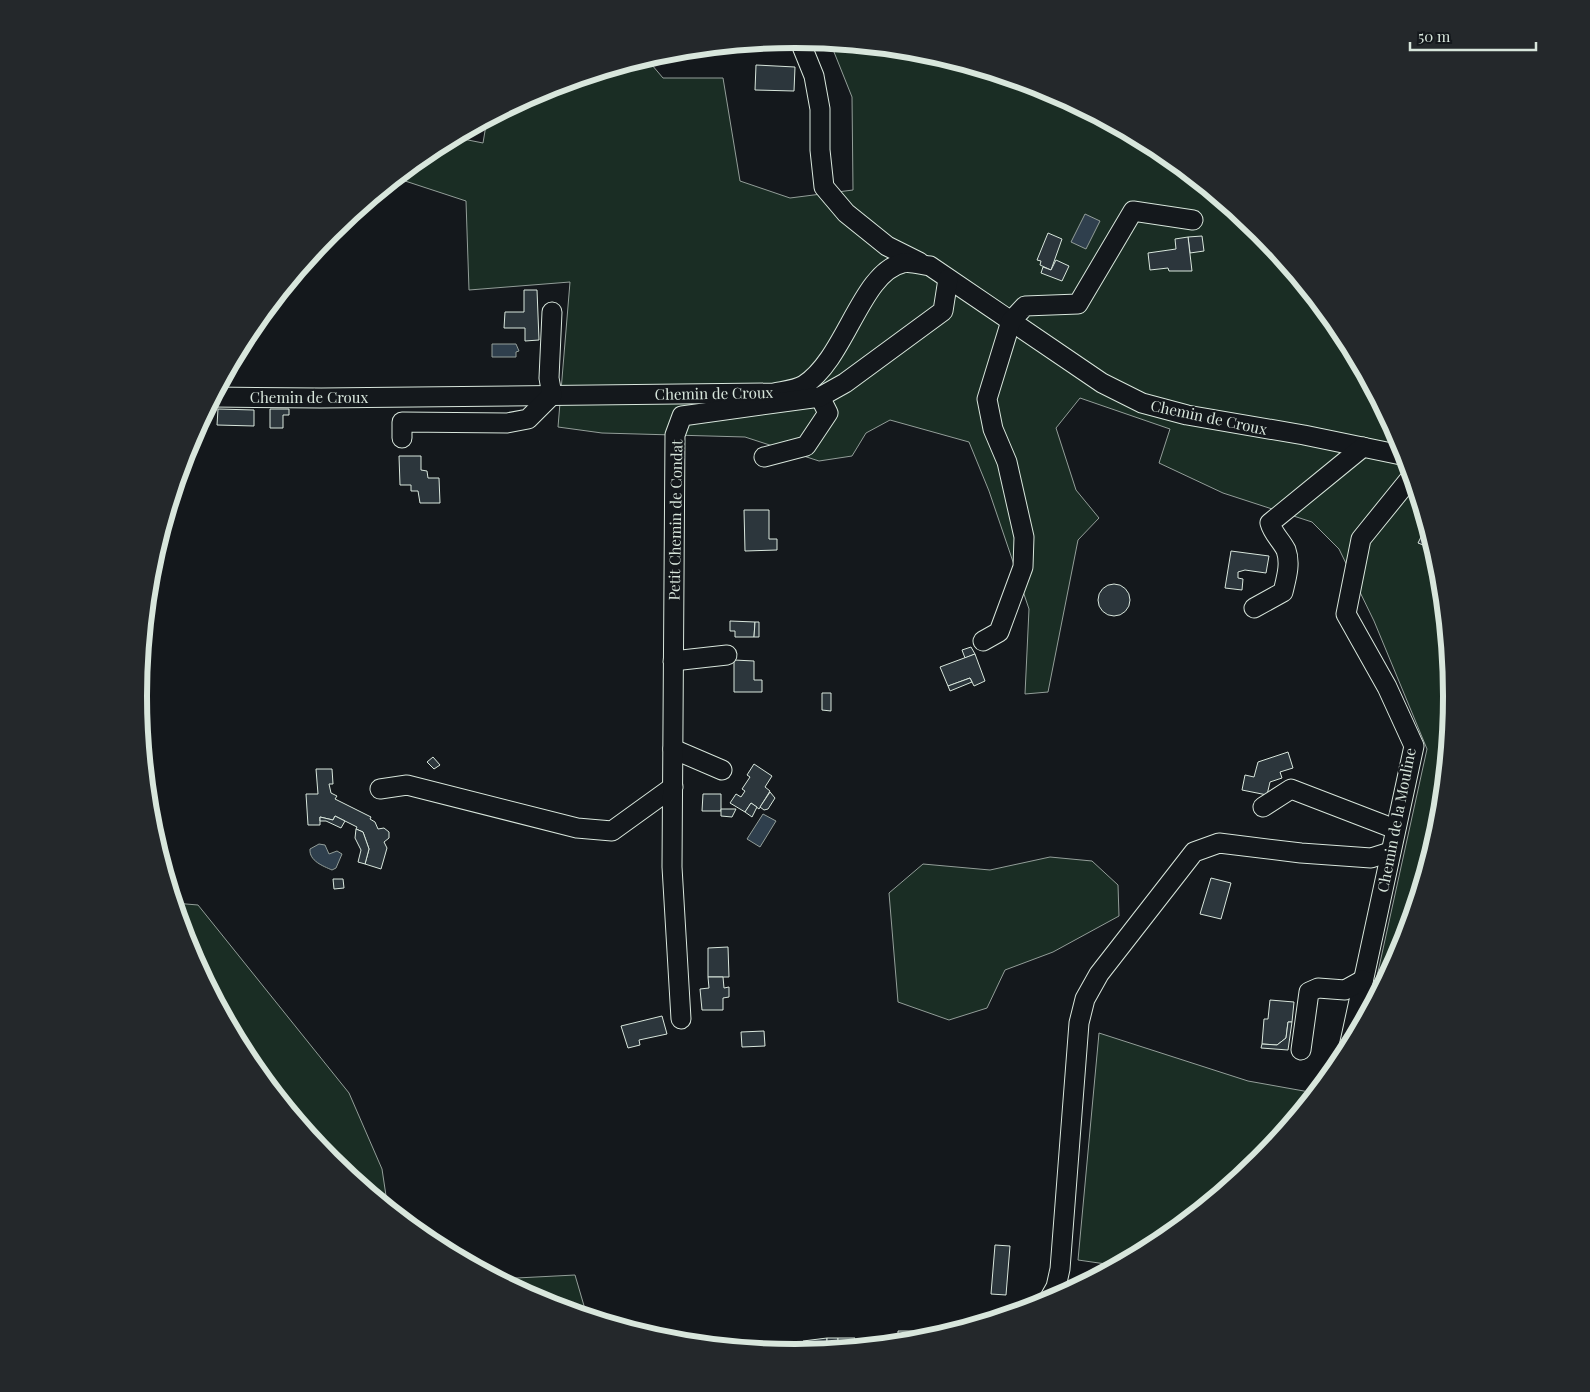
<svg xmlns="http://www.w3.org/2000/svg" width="1590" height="1392" font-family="'Playfair Display',serif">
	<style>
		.green { fill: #1a2d24; stroke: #939e99 }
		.water { fill: #2f3f4d; stroke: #939e99 }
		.building { fill: #2c363c; stroke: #d8e6dc }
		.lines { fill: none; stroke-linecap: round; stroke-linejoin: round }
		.minor-casing { stroke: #d8e6dc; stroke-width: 21 }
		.minor { stroke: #14181c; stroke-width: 19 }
		.labels { text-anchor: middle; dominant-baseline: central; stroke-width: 4; stroke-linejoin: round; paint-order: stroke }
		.street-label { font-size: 15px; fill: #d8e6dc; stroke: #14181c }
		.rim { fill: none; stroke: #d8e6dc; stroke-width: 6 }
	</style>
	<rect width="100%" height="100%" fill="#14181c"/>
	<g class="green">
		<path d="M830,42l94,9 123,38 113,61 100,81 82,100 60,114 38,123 12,128 -12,129 -38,123 -32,60 57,-259 -53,-128 -35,-72 -27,-27 -89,-29 -64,-30 11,-34 -90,-31 -24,30 20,62 23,28 -21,22 -30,152 -23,2 4,-85 -40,-118 -20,-49 -79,-22 -24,13 -14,23 -33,5 -74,-24 -143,-4 -44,-6 12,-145 -101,8 -3,-89 -70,-23 34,-29 23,-12 30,6 4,-24 57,-30 102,-31 17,20h60l17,103 50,17 63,-8 -1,-93z"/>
		<path d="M1050,857l42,4 26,24 1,31 -66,36 -48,18 -18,38 -38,12 -51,-18 -9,-109 34,-29 67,6z"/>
		<path d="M174,903l24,2 151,188 33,76 6,40 -58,-48 -82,-100 -60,-114z"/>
		<path d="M1099,1033l149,48 67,12 -55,68 -100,82 -53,28 -1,-7 -28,-4z"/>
		<path d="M575,1275l12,41 -44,-13 -46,-24z"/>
	</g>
	<g class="water">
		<path d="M1085,214l15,7 -14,28 -15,-7z"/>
		<path d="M492,344h24l3,7 -3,1v5h-24z"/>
		<path d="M763,814l13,7 -16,26 -13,-8z"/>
		<path d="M319,844l6,1 4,9 8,-3 5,3 -6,14 -4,2c-9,-4 -23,-9 -22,-21z"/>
	</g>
	<g class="building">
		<path d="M756,65l39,2 -1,24 -39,-1z"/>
		<path d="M1048,233l14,6 -11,31 -11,-5 1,-4 -4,-1z"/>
		<path d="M1202,236l2,15 -14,2 -2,-16z"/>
		<path d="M1188,237l4,34h-23l-1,-3 -18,2 -2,-17 28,-4 -1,-10z"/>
		<path d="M1056,260l13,6 -7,15 -21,-8 2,-6 8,3z"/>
		<path d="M524,290h13l2,50 -14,1v-13h-21l1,-16h19z"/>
		<path d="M218,409l36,1v16l-37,-1z"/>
		<path d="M270,409h19v6h-6v13h-13z"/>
		<path d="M399,456h22v14l6,1 1,7h11l1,25h-20l-2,-12h-7v-6h-11z"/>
		<path d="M744,510h25v29h8v11l-32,1z"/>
		<path d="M1426,527l7,18 -2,3 -13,-5z"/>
		<path d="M1231,551l38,5 -3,17 -21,-3 -7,2v6l5,1 -1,11 -17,-2z"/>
		<circle cx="1114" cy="600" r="16"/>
		<path d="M730,621l25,1 -1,15h-19v-6h-5z"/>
		<path d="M755,622h4v15h-5z"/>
		<path d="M971,647l4,7 -10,4 -3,-8z"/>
		<path d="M975,654l10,27 -11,5 -4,-8 -22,8 -8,-19z"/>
		<path d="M734,660l20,1v19h8v12h-28z"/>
		<path d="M970,678l2,4 -22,9 -2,-5z"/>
		<path d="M822,693h9v18l-9,-1z"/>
		<path d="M1288,752l5,16 -13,4 2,6 -12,4 -3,13 -25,-5 3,-15 9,2 4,-15z"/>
		<path d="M433,757l7,8 -6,4 -7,-7z"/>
		<path d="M754,764l18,12 -7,11 5,4 -11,18 -8,-6 -6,9 -15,-9 6,-9 5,3 4,-6 -3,-2 8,-12 -3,-2z"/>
		<path d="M316,769h16l1,15h-4l2,9 6,3 -2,3 36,18 -1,2 5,3 3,7 6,-1 5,4v6l-5,4 3,6 -6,21 -16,-5 4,-15 -6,-17 -7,-3 1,-2 -22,-11 -2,4 -13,-3v8h-12l-2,-31h12z"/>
		<path d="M770,792l5,6 -7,11 -4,1 -4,-3z"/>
		<path d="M703,794h18v17h-19z"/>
		<path d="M751,803l6,4 -5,10 -7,-5z"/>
		<path d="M721,809h15l-4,8 -11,-1z"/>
		<path d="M335,816l10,5 -4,7 -15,-7h-6v-4l13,3z"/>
		<path d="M356,829l7,3 6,17 -4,15 -7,-2 3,-12 -6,-12z"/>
		<path d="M1211,878l20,5 -10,36 -21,-5z"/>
		<path d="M333,879h10l1,9 -10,1z"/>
		<path d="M728,947l1,30h-21v-29z"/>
		<path d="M708,977h15l1,11 5,-1v10l-6,1v12h-21l-2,-21 9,-1z"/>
		<path d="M1270,1000l24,2 -2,20h-4l-2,16 -9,7 -15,-1 2,-25h4z"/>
		<path d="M662,1016l5,18 -28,6 1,5 -12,3 -7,-22z"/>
		<path d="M1288,1022h4l-4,28 -27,-2 1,-4 15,1 9,-7z"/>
		<path d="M764,1031l1,15 -23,1 -1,-15z"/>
		<path d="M995,1245l15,1 -4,49 -15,-1z"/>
		<path d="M1062,1280l17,1v5l-18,9z"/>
		<path d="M898,1331h16l2,10 -13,2v-2l-5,-1z"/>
		<path d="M827,1338v11l-11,-1v3l-13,1v-11z"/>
		<path d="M827,1338h11v10l-11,1z"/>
		<path d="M838,1338h17l-1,4h26v3l-35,3v-4h-7z"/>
	</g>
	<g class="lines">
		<g class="minor-casing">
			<g id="minor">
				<path d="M799,39l15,37 6,33v41l4,37 22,26 41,33 32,16"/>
				<path d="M213,397l108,1 453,-5c9,-2 22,-3 30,-8 42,-27 57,-113 99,-122 7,-2 19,2 27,3l172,117 40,20 45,12 117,20 102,21"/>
				<path d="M402,438v-16l105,1 21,-4 24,-24 -3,-17 3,-66"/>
				<path d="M764,457l42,-11 22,-33 -8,-16"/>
				<path d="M1254,608l29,-16c3,-13 8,-28 3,-42 -5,-10 -13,-16 -16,-27l93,-76"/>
				<path d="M983,641l16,-9 24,-65 1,-30 -17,-75 -14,-33 -6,-30 24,-78 14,-15 53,-2 55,-93 60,9"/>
				<path d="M673,661l54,-6"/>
				<path d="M673,749l49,21"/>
				<path d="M380,789l27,-4 170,43 35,3 61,-44"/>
				<path d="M1263,807l28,-18 104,40"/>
				<path d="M681,1019l-9,-152 3,-432 7,-19 138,-19 25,-14 98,-72 5,-32"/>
				<path d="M1349,1047l65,-301 -27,-59 -41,-73 15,-75 51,-63"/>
				<path d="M1301,1050l8,-58 9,-4 27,2 18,-10"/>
				<path d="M1047,1303l9,-16 4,-18 19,-246 6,-24 14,-25 95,-122 25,-9 82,10 70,5 19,-6"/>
			</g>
		</g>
		<use href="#minor" class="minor"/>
	</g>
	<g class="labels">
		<g class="street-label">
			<text transform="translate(714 393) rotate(-1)">Chemin de Croux</text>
			<text x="309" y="397">Chemin de Croux</text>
			<text transform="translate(1209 417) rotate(12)">Chemin de Croux</text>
			<text transform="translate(675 520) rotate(-89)">Petit Chemin de Condat</text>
			<text transform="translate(1396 820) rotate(-79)">Chemin de la Mouline</text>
		</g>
	</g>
	<path d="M0 0H1590V1392H0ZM147 696a648 648 0 1 1 1296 0a648 648 0 1 1-1296 0Z" fill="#24282b" fill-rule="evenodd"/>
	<path class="rim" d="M147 696a648 648 0 1 1 1296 0a648 648 0 1 1-1296 0Z"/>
	<path d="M1410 42v8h126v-8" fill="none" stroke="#d8e6dc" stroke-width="2.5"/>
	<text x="1418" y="42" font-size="15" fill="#d8e6dc" stroke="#14181c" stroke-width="4" paint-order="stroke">50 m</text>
</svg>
